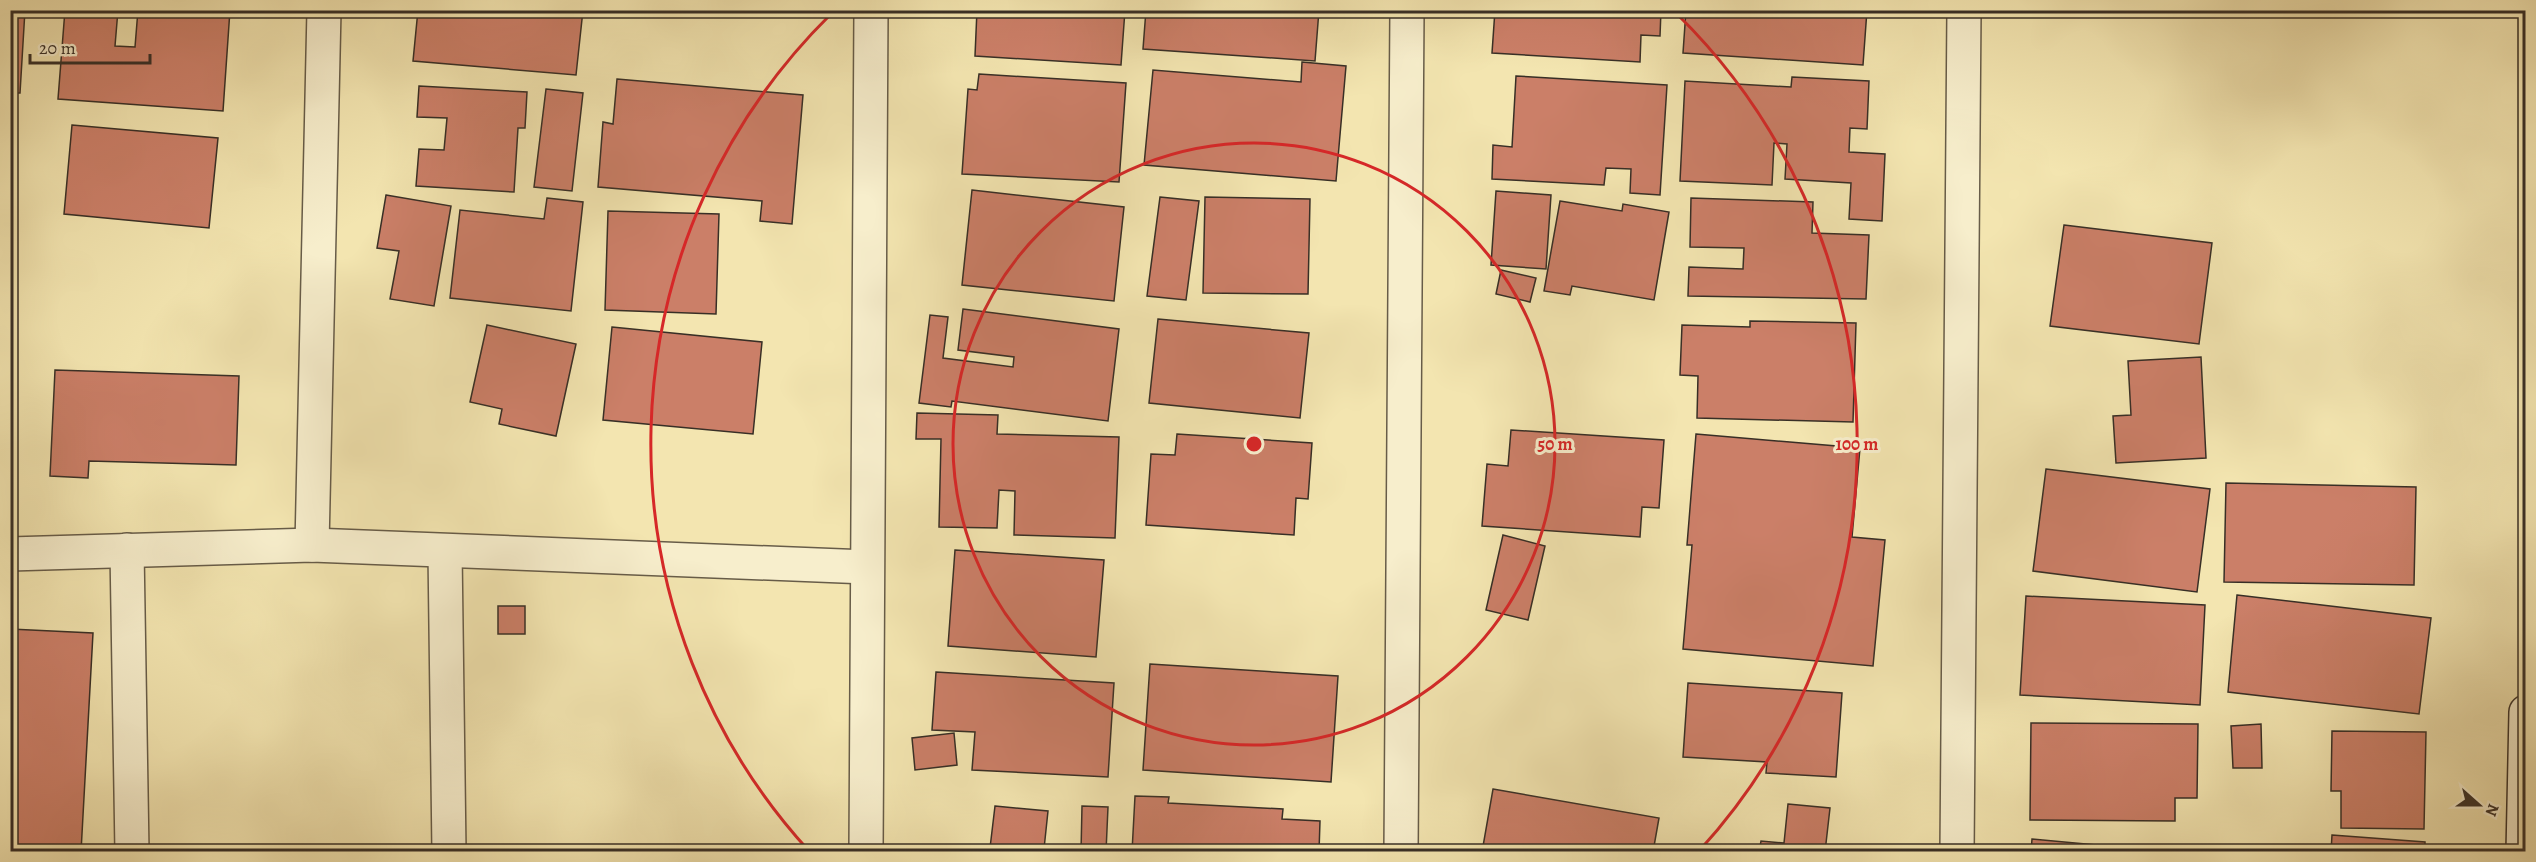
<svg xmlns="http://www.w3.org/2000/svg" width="2536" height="862" font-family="Alegreya,serif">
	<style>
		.building { fill: #cb7f68; stroke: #382f26; stroke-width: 1.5 }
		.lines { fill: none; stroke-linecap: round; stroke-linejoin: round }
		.street-casing { stroke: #675c48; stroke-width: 36 }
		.secondary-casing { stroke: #382f26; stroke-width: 36 }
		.street { stroke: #f7eecc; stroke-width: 33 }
		.secondary { stroke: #f7eecc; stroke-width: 33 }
		.ring { fill: none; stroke: #d62828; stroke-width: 3 }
		.centre { fill: #d62828; stroke: #f7eecc; stroke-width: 3 }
		.ring-label { font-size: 18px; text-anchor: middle; font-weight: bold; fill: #d62828; stroke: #f7eecc; stroke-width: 6; stroke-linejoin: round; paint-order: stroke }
	</style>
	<rect width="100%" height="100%" fill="#f3e5b0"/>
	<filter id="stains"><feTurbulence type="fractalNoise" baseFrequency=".00333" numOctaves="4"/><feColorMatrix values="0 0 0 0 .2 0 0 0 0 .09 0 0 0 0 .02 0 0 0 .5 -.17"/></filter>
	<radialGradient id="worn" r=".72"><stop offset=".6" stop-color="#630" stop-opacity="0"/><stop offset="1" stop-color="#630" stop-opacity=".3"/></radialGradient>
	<g class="building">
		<path d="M10,10h15l-5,83h-10z"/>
		<path d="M65,10h53l-3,36 20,1 3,-37h92l-7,101 -165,-12z"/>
		<path d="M418,10h165l-7,65 -163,-14z"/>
		<path d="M977,10h148l-4,55 -146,-9z"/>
		<path d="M1146,10h173l-4,51 -172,-12z"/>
		<path d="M1495,10h166l-1,26 -19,-1 -1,27 -148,-9z"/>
		<path d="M1686,10h181l-4,55 -180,-12z"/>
		<path d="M1302,62l44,4 -10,115 -192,-16 9,-95 148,12z"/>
		<path d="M979,74l147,9 -7,99 -157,-8 6,-85 9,1z"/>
		<path d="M1516,76l151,9 -7,110 -30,-2 1,-24 -25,-1 -2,17 -112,-6 1,-34 19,2z"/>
		<path d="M1792,77l77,4 -2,48 -17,-1 -1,24 36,2 -3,67 -33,-2 2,-36 -66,-4 2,-35 -13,-1 -2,42 -92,-4 5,-100 106,6z"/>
		<path d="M617,79l186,16 -11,129 -32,-3 2,-20 -164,-14 5,-65 10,2z"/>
		<path d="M419,86l108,6 -2,36h-7l-4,64 -98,-6 3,-37 25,1 3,-32 -30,-1z"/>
		<path d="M546,89l37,4 -11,98 -38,-4z"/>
		<path d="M72,125l146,13 -9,90 -145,-14z"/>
		<path d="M972,190l152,17 -10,94 -152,-16z"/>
		<path d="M1496,191l55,4 -5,74 -55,-4z"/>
		<path d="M386,195l65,11 -17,100 -44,-7 9,-48 -22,-3z"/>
		<path d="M1160,197l39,4 -13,99 -39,-4z"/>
		<path d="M1205,197l105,2 -2,95 -105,-1z"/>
		<path d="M547,198l36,4 -12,109 -121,-13 10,-88 84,9z"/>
		<path d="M1691,198l122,4 -1,31 57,2 -3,64 -178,-3 1,-29 54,2 1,-21 -54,-1z"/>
		<path d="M1560,201l62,10 1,-7 46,8 -15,88 -82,-14 -2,9 -26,-4z"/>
		<path d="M608,211l111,3 -3,100 -111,-4z"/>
		<path d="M2064,225l148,18 -13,101 -149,-18z"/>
		<path d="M1501,270l35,8 -6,24 -34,-8z"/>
		<path d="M963,309l156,20 -11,92 -156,-20 -1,6 -32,-4 11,-88 18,2 -5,41 70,9 1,-10 -56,-7z"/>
		<path d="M1158,319l151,14 -9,85 -151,-15z"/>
		<path d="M1750,321l106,2 -3,99 -156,-4 1,-42 -18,-1 2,-50 68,2z"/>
		<path d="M487,325l89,19 -20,92 -57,-12 3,-15 -32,-7z"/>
		<path d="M612,327l150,15 -9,92 -150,-14z"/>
		<path d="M2201,357l5,101 -90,5 -3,-47 18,-1 -3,-54z"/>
		<path d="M55,370l184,6 -3,89 -147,-4 -1,17 -38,-2z"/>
		<path d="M917,413l81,2 -1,19 122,3 -4,101 -101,-3 1,-44 -16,-1 -2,38 -58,-1 2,-88h-25z"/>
		<path d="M1511,430l153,10 -5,68 -17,-1 -2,30 -158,-11 5,-62 21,2z"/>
		<path d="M1177,434l135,9 -4,56 -12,-1 -2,37 -148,-10 5,-71 24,1z"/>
		<path d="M1696,434l164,14 -8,89 33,3 -12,126 -190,-17 9,-104h-5z"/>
		<path d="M2046,469l164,20 -13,103 -164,-21z"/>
		<path d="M2226,483l190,4 -2,98 -190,-3z"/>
		<path d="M1503,535l42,11 -17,74 -42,-10z"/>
		<path d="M955,550l149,10 -8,97 -148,-11z"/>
		<path d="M2237,595l194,23 -12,96 -191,-22z"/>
		<path d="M2026,596l179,9 -5,100 -180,-10z"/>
		<rect x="498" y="606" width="27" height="28"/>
		<path d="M10,629l83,4 -12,219h-71z"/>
		<path d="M1150,664l188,12 -7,106 -188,-12z"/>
		<path d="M936,672l178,11 -6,94 -136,-7 3,-38 -43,-2z"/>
		<path d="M1688,683l154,10 -6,84 -70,-4 1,-11 -84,-5z"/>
		<path d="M2031,723l167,1 -1,74h-22v23l-145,-1z"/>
		<path d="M2261,724l1,44h-29l-2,-42z"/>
		<path d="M2332,731l94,1 -2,97 -83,-1v-37h-10z"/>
		<path d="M954,733l3,32 -42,5 -3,-32z"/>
		<path d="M1493,789l166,29 -6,34h-171z"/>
		<path d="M1135,796l34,1 -1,6 115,6 -1,10 38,2 -1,31h-187z"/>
		<path d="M1788,804l42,4 -5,44h-66l2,-11 23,2z"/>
		<path d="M995,806l53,5 -4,38 23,3h-93l1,-6 15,2z"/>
		<path d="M1082,806l26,1 -2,45h-25z"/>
		<path d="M2332,835l93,7v10h-94z"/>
		<path d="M2032,839l140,13h-141z"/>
	</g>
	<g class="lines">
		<g class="street-casing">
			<g id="street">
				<path d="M312,545l12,-535"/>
				<path d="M127,550l5,302"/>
				<path d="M445,551l4,301"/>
				<path d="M10,554l302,-9 555,22"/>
				<path d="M866,852l5,-842"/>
				<path d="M1401,852l6,-842"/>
				<path d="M1957,852l7,-842"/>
			</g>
		</g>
		<g class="secondary-casing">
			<path id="secondary" d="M2523,852l3,-140"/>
		</g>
		<use href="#street" class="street"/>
		<use href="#secondary" class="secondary"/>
	</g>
	<g class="ring">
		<circle cx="1254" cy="444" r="301"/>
		<path d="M809 851A603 603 0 0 1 831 14M1677 14A603 603 0 0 1 1699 851"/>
	</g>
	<circle cx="1254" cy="444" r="9" class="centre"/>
	<g class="ring-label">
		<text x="1555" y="450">50 m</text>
		<text x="1857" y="450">100 m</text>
	</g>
	<rect width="2536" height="862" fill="none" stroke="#f3e5b0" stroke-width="36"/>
	<rect x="12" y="12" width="2512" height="838" fill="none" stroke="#382f26" stroke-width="3"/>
	<rect x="18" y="18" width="2500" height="826" fill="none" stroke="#382f26" stroke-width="1.5"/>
	<g transform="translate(2479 805) rotate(111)" stroke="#f7eecc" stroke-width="4.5" paint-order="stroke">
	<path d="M0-4.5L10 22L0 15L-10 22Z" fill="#382f26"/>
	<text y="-9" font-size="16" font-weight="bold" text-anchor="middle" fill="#382f26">N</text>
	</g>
	<path d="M30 54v9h120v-9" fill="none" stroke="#382f26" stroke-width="3"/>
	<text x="39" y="54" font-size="18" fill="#382f26" stroke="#f7eecc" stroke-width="4.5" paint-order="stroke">20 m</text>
	<rect width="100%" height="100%" filter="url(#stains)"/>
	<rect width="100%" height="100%" fill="url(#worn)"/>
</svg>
